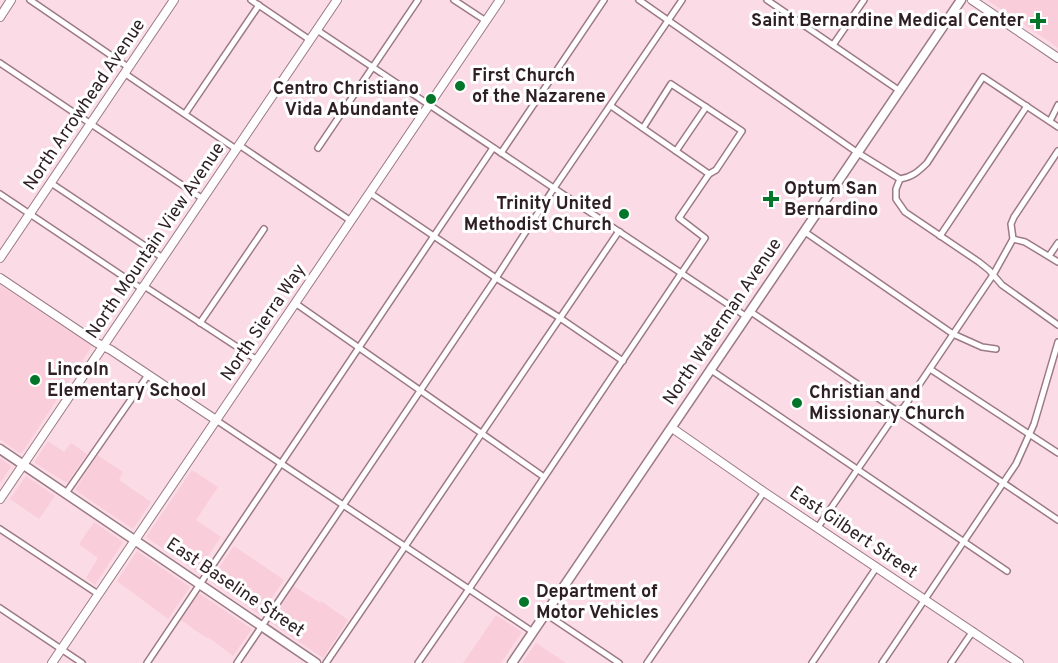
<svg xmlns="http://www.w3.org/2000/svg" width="1058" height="663" font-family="Overpass,sans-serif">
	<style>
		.built { fill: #facddb }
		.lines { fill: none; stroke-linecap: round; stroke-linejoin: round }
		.street-casing { stroke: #9c7a85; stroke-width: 8 }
		.secondary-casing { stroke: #9c7a85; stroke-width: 10 }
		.primary-casing { stroke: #9c7a85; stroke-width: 11 }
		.street { stroke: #fff; stroke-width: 5 }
		.secondary { stroke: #fff; stroke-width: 8 }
		.primary { stroke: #fff; stroke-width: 8 }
		.poi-dot { fill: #04762a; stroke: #fff; stroke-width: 2 }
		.labels { text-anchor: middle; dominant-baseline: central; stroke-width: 6; stroke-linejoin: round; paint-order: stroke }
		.poi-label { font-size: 18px; font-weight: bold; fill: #2d1f24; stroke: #fff; text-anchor: start }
		.street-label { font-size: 18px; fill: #2d1f24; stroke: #fff }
	</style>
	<rect width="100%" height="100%" fill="#fbdce6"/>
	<g class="built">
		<path d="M987,0h71v48l-8,-6z"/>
		<path d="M0,285l92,61 -70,107h-3l-19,-14z"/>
		<path d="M48,441l16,11 7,-9 16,11 -20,29 -31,-19 -1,-3z"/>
		<path d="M97,455l26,17 -4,8 32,22 -18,27 -58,-39z"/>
		<path d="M0,458l10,7 1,2 -11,16z"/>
		<path d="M192,470l26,17 -22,33 25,17 -24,35 -51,-35z"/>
		<path d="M26,476l29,20 -16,23 -29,-20z"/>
		<path d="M94,522l29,20 -28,43 -9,-7 12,-20 -19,-14z"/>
		<path d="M234,546l50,34 -24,35 -50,-34z"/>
		<path d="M137,551l53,36 -22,32 -51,-38z"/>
		<path d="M294,586l26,17 1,-2 27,19 -25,38 -53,-36z"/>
		<path d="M198,594h2l52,35 -19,27 -22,-17 -6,-2 -24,-17z"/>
		<path d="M496,615l26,17 -15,22 -6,9h-38z"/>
		<path d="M536,643l30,20h-44z"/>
	</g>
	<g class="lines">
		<g class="street-casing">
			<g id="street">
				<path d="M30,0l98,67"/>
				<path d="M251,0l59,40"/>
				<path d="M454,0l32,21"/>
				<path d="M639,0l219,153 42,26 -4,10v10l9,13 74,50 10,8 13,15 56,40"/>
				<path d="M767,0l133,91"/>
				<path d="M317,30l430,287"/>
				<path d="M833,45l31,-45"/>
				<path d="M0,63l203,136"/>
				<path d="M124,73l112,76"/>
				<path d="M611,106l98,68"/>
				<path d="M185,114l74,-109"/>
				<path d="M1050,121l8,-16"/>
				<path d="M643,128l28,-44 35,23 -30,44"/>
				<path d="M239,145l112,76"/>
				<path d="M318,148l100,-148"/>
				<path d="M501,153l103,-153"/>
				<path d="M900,179c12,-2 18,-7 27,-16l56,-86 75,50"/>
				<path d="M51,183l112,75"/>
				<path d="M370,193l126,85 64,40 63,43"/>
				<path d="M0,194l142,95"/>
				<path d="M805,232l148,102 29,13 14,2"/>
				<path d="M940,236l87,-130"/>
				<path d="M1013,239l12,3 33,20"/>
				<path d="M1049,256l9,-13"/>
				<path d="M144,286l113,74"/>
				<path d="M295,303l249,174"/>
				<path d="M751,312l307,208"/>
				<path d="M200,323l64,-94"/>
				<path d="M930,369l128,84"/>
				<path d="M711,370l296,201"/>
				<path d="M216,420l317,212"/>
				<path d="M66,493l82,-118"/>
				<path d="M818,527l79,-115 7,-5 89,-132 20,-36 -2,-15 3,-7 44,-66"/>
				<path d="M0,529l98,65"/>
				<path d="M0,608l82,55"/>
				<path d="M546,614l73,49"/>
				<path d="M147,663l346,-515"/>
				<path d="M237,663l259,-385 58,-90 128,-188"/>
				<path d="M326,663l291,-429 3,-2"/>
				<path d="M418,663l51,-74 236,-351 -26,-20 30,-44 7,-4 26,-39 -36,-24"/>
				<path d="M647,663l117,-171"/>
				<path d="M812,663l64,-95"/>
				<path d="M882,663l134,-199 18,-40 24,-82"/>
				<path d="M951,663l22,-32"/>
			</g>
		</g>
		<g class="secondary-casing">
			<g id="secondary">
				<path d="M972,0l86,58"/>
				<path d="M0,17l11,-17"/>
				<path d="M0,258l174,-258"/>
				<path d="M0,278l97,65 14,7 105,70"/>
				<path d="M672,428l92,64 255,171"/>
				<path d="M0,499l337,-499"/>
				<path d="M52,663l448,-663"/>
			</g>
		</g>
		<g class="primary-casing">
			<g id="primary">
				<path d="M0,449l316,214"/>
				<path d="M512,663l449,-663"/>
			</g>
		</g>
		<use href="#street" class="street"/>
		<use href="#secondary" class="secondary"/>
		<use href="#primary" class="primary"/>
	</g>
	<g class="poi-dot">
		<path d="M1035 12h6v6h6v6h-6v6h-6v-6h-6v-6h6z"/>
		<circle cx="460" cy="86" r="6"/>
		<circle cx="431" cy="99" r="6"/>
		<path d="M768 190h6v6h6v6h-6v6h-6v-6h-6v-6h6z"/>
		<circle cx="624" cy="214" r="6"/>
		<circle cx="35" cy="380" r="6"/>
		<circle cx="797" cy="403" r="6"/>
		<circle cx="524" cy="602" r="6"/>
	</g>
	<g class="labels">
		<g class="poi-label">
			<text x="1024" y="21" text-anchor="end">Saint Bernardine Medical Center</text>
			<text x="472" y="76">First Church<tspan x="472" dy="21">of the Nazarene</tspan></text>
			<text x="419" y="89" text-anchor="end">Centro Christiano<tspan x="419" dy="21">Vida Abundante</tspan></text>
			<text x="784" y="189">Optum San<tspan x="784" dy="21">Bernardino</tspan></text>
			<text x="612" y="204" text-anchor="end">Trinity United<tspan x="612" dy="21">Methodist Church</tspan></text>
			<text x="47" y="370">Lincoln<tspan x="47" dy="21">Elementary School</tspan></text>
			<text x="809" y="393">Christian and<tspan x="809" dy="21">Missionary Church</tspan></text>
			<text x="536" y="592">Department of<tspan x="536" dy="21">Motor Vehicles</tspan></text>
		</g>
		<g class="street-label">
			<text transform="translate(85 105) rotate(-56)">North Arrowhead Avenue</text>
			<text transform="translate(156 241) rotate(-56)">North Mountain View Avenue</text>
			<text transform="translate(723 322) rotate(-56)">North Waterman Avenue</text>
			<text transform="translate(264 323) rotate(-56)">North Sierra Way</text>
			<text transform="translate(853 533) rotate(34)">East Gilbert Street</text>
			<text transform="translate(235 588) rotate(34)">East Baseline Street</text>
		</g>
	</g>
</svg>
